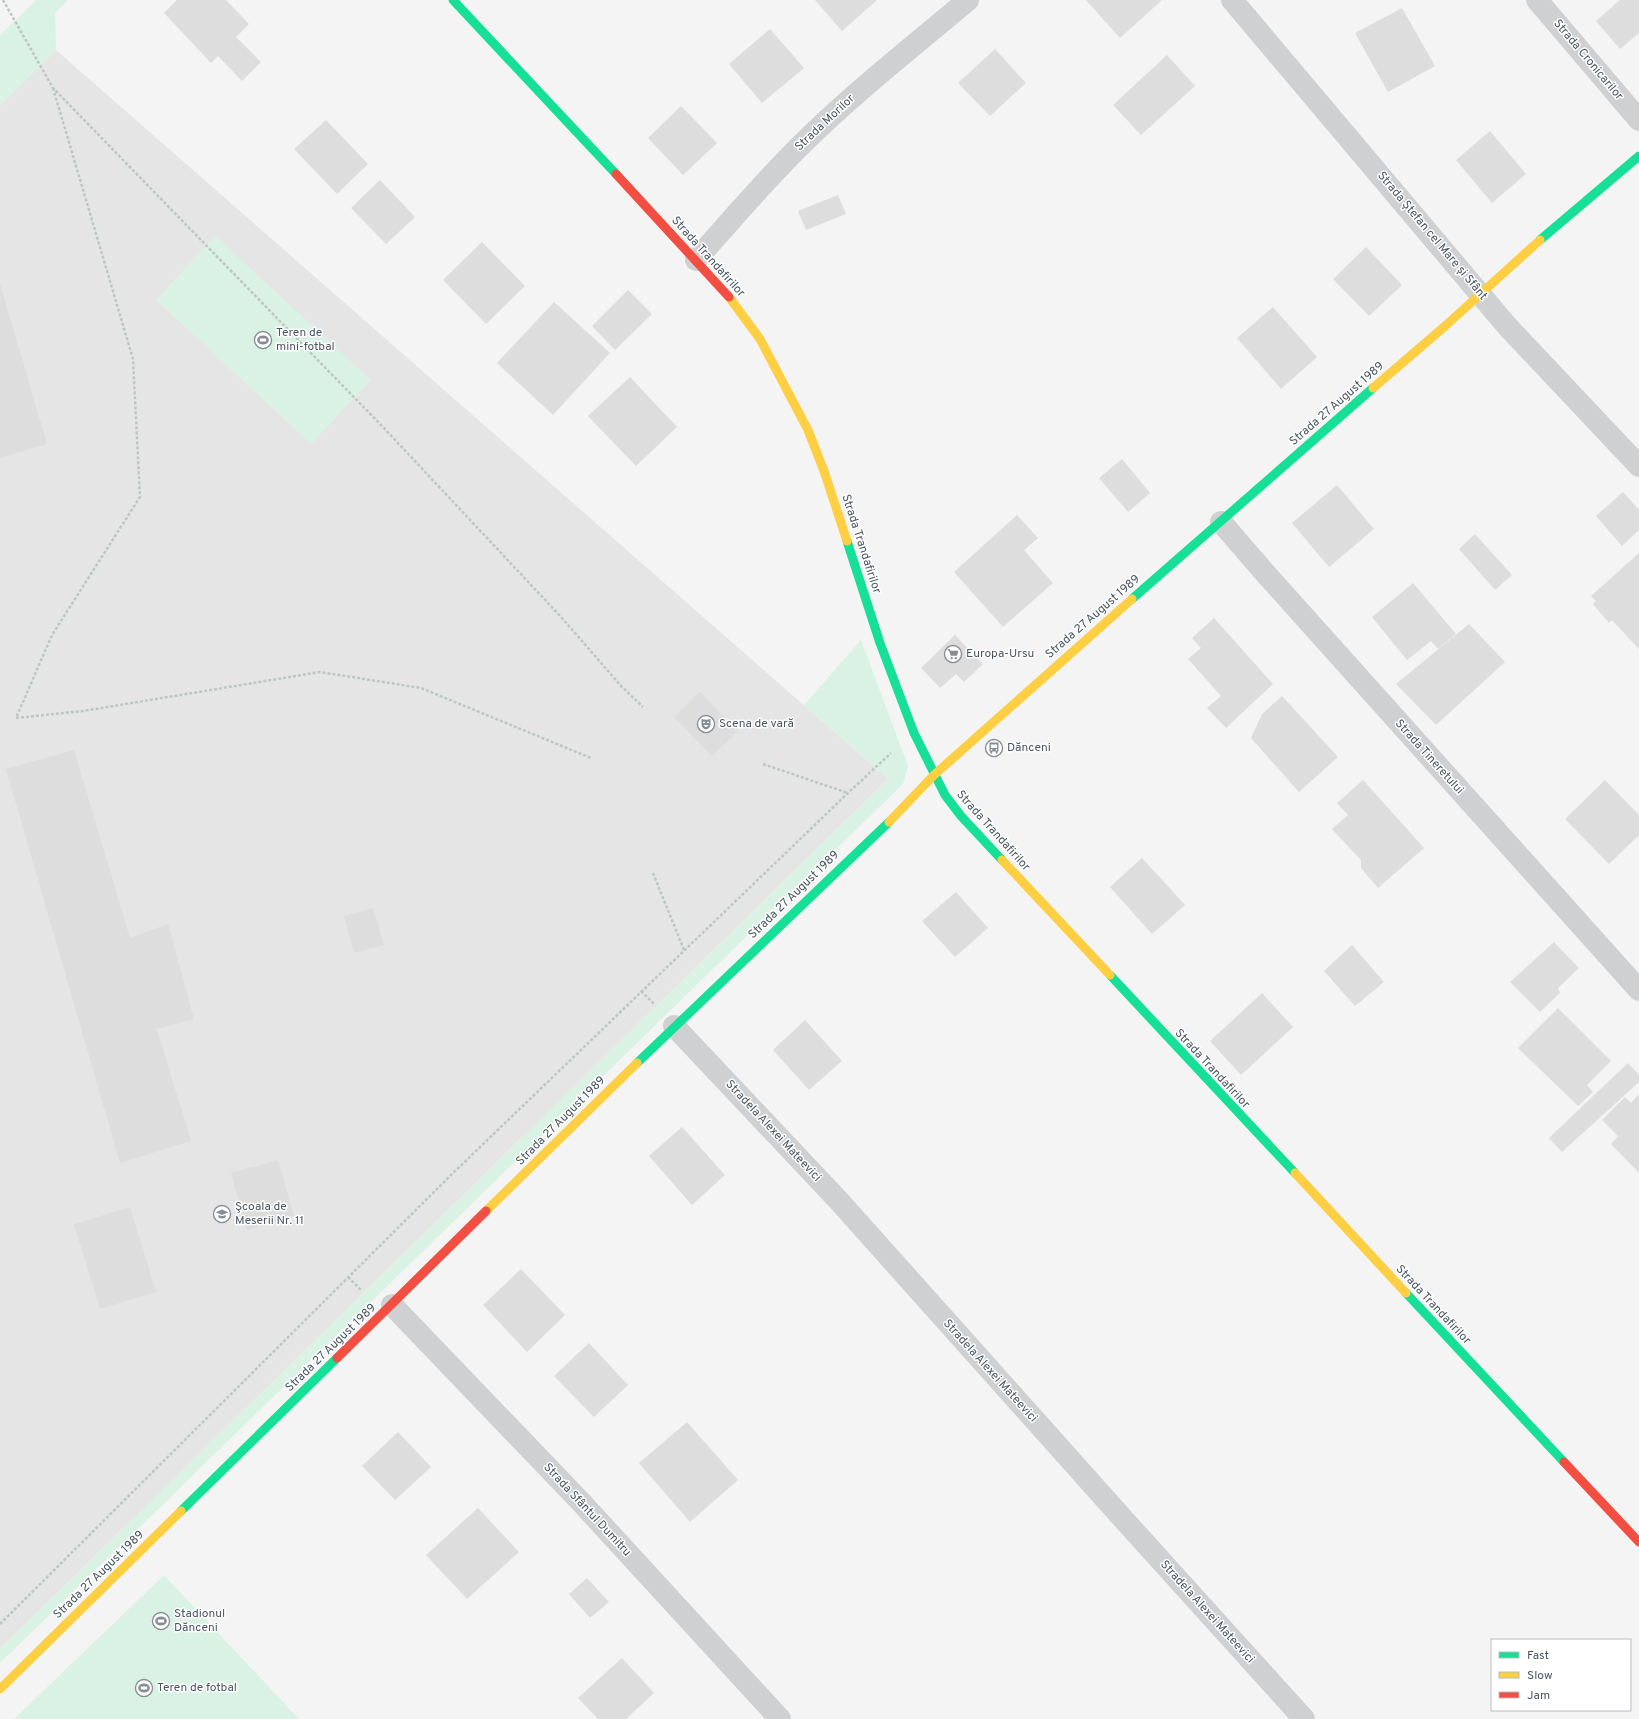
<svg xmlns="http://www.w3.org/2000/svg" width="1639" height="1719" font-family="Overpass,sans-serif">
	<style>
		.education { fill: #e6e5e6 }
		.green { fill: #d9f2e3 }
		.building { fill: #ddddde }
		.lines { fill: none; stroke-linecap: round; stroke-linejoin: round }
		.path { stroke: #bcc7c4; stroke-width: 2.5; stroke-dasharray: 3 2; stroke-linecap: butt }
		.street { stroke: #ced0d2; stroke-width: 22 }
		.fast { stroke: #16e098; stroke-width: 9 }
		.slow { stroke: #ffcf43; stroke-width: 9 }
		.jam { stroke: #f24e42; stroke-width: 9 }
		.labels { text-anchor: middle; dominant-baseline: central; stroke-width: 3; stroke-linejoin: round; paint-order: stroke }
		.street-label { font-size: 12px; fill: #4a5661; stroke: #fff }
		.poi-label { font-size: 12px; fill: #4a5661; stroke: #fff; text-anchor: start }
	</style>
	<rect width="100%" height="100%" fill="#f4f4f4"/>
	<path class="education" d="M56,50l832,729 -888,870v-1544z"/>
	<g class="green">
		<path d="M36,0h32l-13,13 1,37 -56,55v-70z"/>
		<path d="M215,236l156,144 -60,64 -155,-144z"/>
		<path d="M861,640l47,126 -5,18 -903,879v-14l888,-870 -84,-74z"/>
		<path d="M164,1575l135,144h-285z"/>
	</g>
	<g class="building">
		<path d="M177,0h49l23,24 -13,13 25,25 -19,19 -24,-25 -7,7 -47,-50z"/>
		<path d="M815,0h62l-35,31z"/>
		<path d="M1086,0h76l-42,38z"/>
		<path d="M1620,0h19v33l-19,16 -24,-28z"/>
		<path d="M1402,8l33,58 -47,26 -33,-59z"/>
		<path d="M770,29l34,39 -42,35 -33,-39z"/>
		<path d="M995,49l31,34 -36,33 -32,-33z"/>
		<path d="M1167,55l28,31 -54,49 -28,-30z"/>
		<path d="M681,106l36,37 -34,32 -35,-37z"/>
		<path d="M326,120l42,44 -31,30 -43,-45z"/>
		<path d="M1490,131l36,43 -34,29 -36,-43z"/>
		<path d="M380,180l35,37 -29,27 -35,-36z"/>
		<path d="M838,195l8,19 -40,16 -8,-19z"/>
		<path d="M482,242l43,44 -39,38 -43,-44z"/>
		<path d="M1366,247l36,38 -33,31 -36,-37z"/>
		<path d="M0,284l47,160 -47,14z"/>
		<path d="M628,290l24,24 -37,36 -23,-24z"/>
		<path d="M554,302l56,51 -57,62 -56,-52z"/>
		<path d="M1273,307l44,50 -36,32 -44,-51z"/>
		<path d="M630,377l47,50 -41,39 -48,-50z"/>
		<path d="M1122,459l28,34 -22,19 -29,-34z"/>
		<path d="M1337,485l37,44 -45,38 -37,-44z"/>
		<path d="M1623,492l16,18v20l-17,16 -26,-30z"/>
		<path d="M1017,515l21,23 -14,12 29,33 -50,44 -49,-55z"/>
		<path d="M1475,534l37,41 -17,15 -36,-41z"/>
		<path d="M1639,553v96l-27,-29 -3,3 -16,-19 3,-3 -5,-5z"/>
		<path d="M1413,583l43,51 -18,15 -7,-8 -24,19 -35,-43z"/>
		<path d="M1214,618l59,66 -47,44 -19,-20 14,-12 -33,-37 13,-11 -9,-10z"/>
		<path d="M1469,624l36,38 -69,63 -40,-41z"/>
		<path d="M955,635l28,29 -19,18 -8,-8 -16,14 -19,-20z"/>
		<path d="M700,692l38,39 -26,25 -38,-39z"/>
		<path d="M1282,696l56,61 -39,35 -48,-54 11,-24z"/>
		<path d="M74,750l56,188 38,-14 26,95 -37,10 34,112 -71,22 -114,-394z"/>
		<path d="M1363,780l61,68 -46,40 -17,-20v-8l-29,-31 16,-14 -11,-12z"/>
		<path d="M1605,780l34,35v20l-30,29 -44,-45z"/>
		<path d="M1142,858l43,47 -33,29 -42,-47z"/>
		<path d="M956,892l32,36 -33,29 -33,-36z"/>
		<path d="M373,908l11,37 -30,8 -10,-37z"/>
		<path d="M1554,942l25,26 -21,20 2,5 -20,19 -30,-30z"/>
		<path d="M1352,945l32,37 -29,24 -31,-35z"/>
		<path d="M1262,993l31,34 -52,48 -31,-34z"/>
		<path d="M1558,1008l53,53 -24,24 6,7 -15,14 -60,-58z"/>
		<path d="M805,1020l37,41 -33,29 -36,-40z"/>
		<path d="M1628,1063l11,12v7l-77,70 -13,-14z"/>
		<path d="M1639,1094v79l-28,-29 7,-8 -16,-16 23,-23 6,6z"/>
		<path d="M682,1127l43,48 -33,30 -43,-49z"/>
		<path d="M278,1160l16,56 -47,14 -16,-57z"/>
		<path d="M130,1207l26,85 -56,17 -26,-85z"/>
		<path d="M521,1269l44,46 -38,37 -44,-47z"/>
		<path d="M589,1343l39,42 -34,32 -40,-41z"/>
		<path d="M687,1422l51,58 -48,42 -51,-59z"/>
		<path d="M398,1432l33,35 -36,33 -33,-34z"/>
		<path d="M478,1508l41,44 -52,47 -41,-44z"/>
		<path d="M587,1578l22,24 -19,16 -21,-24z"/>
		<path d="M622,1658l32,35 -28,26h-28l-20,-21z"/>
	</g>
	<g class="lines">
		<g class="path">
			<path d="M3,0l50,88 329,338 180,192 60,69 21,20"/>
			<path d="M53,88l80,271 7,138 -88,138 -36,83 67,-7 237,-39 101,16 170,70"/>
			<path d="M763,764l85,29"/>
			<path d="M653,873l31,77"/>
			<path d="M641,991l14,14"/>
			<path d="M348,1277l14,14"/>
			<path d="M0,1624l451,-449 397,-382 43,-40"/>
		</g>
		<g class="street">
			<path d="M1232,0l275,326 132,140"/>
			<path d="M1537,0l102,120"/>
			<path d="M696,260c33,-38 66,-76 102,-112 53,-53 113,-100 170,-148"/>
			<path d="M1221,522l44,51 374,417"/>
			<path d="M674,1026l165,175 286,320 179,198"/>
			<path d="M392,1305l188,196 200,218"/>
		</g>
		<g class="fast">
			<path d="M453,0l163,174"/>
			<path d="M1540,240l99,-84"/>
			<path d="M847,541l33,102 34,90 31,62 16,21 41,44"/>
			<path d="M1132,599l241,-211"/>
			<path d="M1110,975l185,198"/>
			<path d="M637,1063l252,-241"/>
			<path d="M1406,1293l158,169"/>
			<path d="M181,1511l156,-153"/>
		</g>
		<g class="slow">
			<path d="M729,297l31,42 48,91 16,41 23,70"/>
			<path d="M1373,388l71,-61 96,-87"/>
			<path d="M889,822l45,-47 198,-176"/>
			<path d="M1002,860l108,115"/>
			<path d="M1295,1173l111,120"/>
			<path d="M486,1211l151,-148"/>
			<path d="M0,1689l181,-178"/>
		</g>
		<g class="jam">
			<path d="M616,174l113,123"/>
			<path d="M337,1358l149,-147"/>
			<path d="M1564,1462l75,80"/>
		</g>
	</g>
	<defs>
		<g id="stadium-ring" transform="scale(0.9)"><circle r="9.5" fill="#fff" stroke="#868d94" stroke-width="1.5"/><path d="M0-5a6.5 5 0 1 0 0 10a6.5 5 0 1 0 0-10ZM-3.5-1.8h7v3.6h-7Z" fill="#868d94"/></g>
		<g id="supermarket-ring" transform="scale(0.9)"><circle r="9.5" fill="#fff" stroke="#868d94" stroke-width="1.5"/><path d="M-6-5.5h2.5l.6 2H6L4.5 2H-2.5L-4.4-4H-6ZM-1.5 3.2a1.3 1.3 0 1 0 .1 0ZM3 3.2a1.3 1.3 0 1 0 .1 0Z" fill="#868d94"/></g>
		<g id="theatre-ring" transform="scale(0.9)"><circle r="9.5" fill="#fff" stroke="#868d94" stroke-width="1.5"/><path d="M-5-5.5Q0-4 5-5.5V0Q5 5 0 6Q-5 5-5 0ZM-3.3-2.5H-1v1.5H-3.3ZM1-2.5H3.3v1.5H1ZM-2.8 1Q0 5.5 2.8 1Z" fill="#868d94"/></g>
		<g id="bus-ring" transform="scale(0.9)"><circle r="9.5" fill="#fff" stroke="#868d94" stroke-width="1.5"/><path d="M-5-6H5V4H4V6H2V4H-2V6H-4V4H-5ZM-3.5-4V0h7V-4ZM-3.5 1.2v1.5H-2V1.2ZM2 1.2v1.5H3.5V1.2Z" fill="#868d94"/></g>
		<g id="university-ring" transform="scale(0.9)"><circle r="9.5" fill="#fff" stroke="#868d94" stroke-width="1.5"/><path d="M0-5L7-2L0 1L-7-2ZM-4 1L0 2.5L4 1V4Q0 6-4 4Z" fill="#868d94"/></g>
	</defs>
	<g fill-rule="evenodd">
		<use href="#stadium-ring" x="263" y="340"/>
		<use href="#supermarket-ring" x="953" y="654"/>
		<use href="#theatre-ring" x="706" y="724"/>
		<use href="#bus-ring" x="994" y="748"/>
		<use href="#university-ring" x="222" y="1214"/>
		<use href="#stadium-ring" x="161" y="1621"/>
		<use href="#stadium-ring" x="144" y="1688"/>
	</g>
	<g class="labels">
		<g class="street-label">
			<text transform="translate(1588 60) rotate(50)">Strada Cronicarilor</text>
			<text transform="translate(825 123) rotate(-43)">Strada Morilor</text>
			<text transform="translate(1432 236) rotate(50)">Strada Ștefan cel Mare și Sfânt</text>
			<text transform="translate(708 257) rotate(48)">Strada Trandafirilor</text>
			<text transform="translate(1337 404) rotate(-41)">Strada 27 August 1989</text>
			<text transform="translate(861 544) rotate(72)">Strada Trandafirilor</text>
			<text transform="translate(1093 617) rotate(-41)">Strada 27 August 1989</text>
			<text transform="translate(1429 757) rotate(48)">Strada Tineretului</text>
			<text transform="translate(993 831) rotate(48)">Strada Trandafirilor</text>
			<text transform="translate(794 895) rotate(-44)">Strada 27 August 1989</text>
			<text transform="translate(1212 1069) rotate(47)">Strada Trandafirilor</text>
			<text transform="translate(561 1121) rotate(-45)">Strada 27 August 1989</text>
			<text transform="translate(773 1131) rotate(47)">Stradela Alexei Mateevici</text>
			<text transform="translate(1433 1305) rotate(47)">Strada Trandafirilor</text>
			<text transform="translate(331 1348) rotate(-44)">Strada 27 August 1989</text>
			<text transform="translate(990 1371) rotate(48)">Stradela Alexei Mateevici</text>
			<text transform="translate(587 1510) rotate(47)">Strada Sfântul Dumitru</text>
			<text transform="translate(99 1575) rotate(-44)">Strada 27 August 1989</text>
			<text transform="translate(1207 1612) rotate(48)">Stradela Alexei Mateevici</text>
		</g>
		<g class="poi-label">
			<text x="276" y="333">Teren de<tspan x="276" dy="14">mini-fotbal</tspan></text>
			<text x="966" y="654">Europa-Ursu</text>
			<text x="719" y="724">Scena de vară</text>
			<text x="1007" y="748">Dănceni</text>
			<text x="235" y="1207">Şcoala de<tspan x="235" dy="14">Meserii Nr. 11</tspan></text>
			<text x="174" y="1614">Stadionul<tspan x="174" dy="14">Dănceni</tspan></text>
			<text x="157" y="1688">Teren de fotbal</text>
		</g>
	</g>
	<rect x="1491" y="1639" width="140" height="72" fill="#ffffff" stroke="#b7bbc0"/>
	<rect x="1499" y="1652" width="20" height="6" fill="#16e098" stroke="#b7bbc0"/>
	<text x="1527" y="1659" font-size="12" fill="#4a5661">Fast</text>
	<rect x="1499" y="1672" width="20" height="6" fill="#ffcf43" stroke="#b7bbc0"/>
	<text x="1527" y="1679" font-size="12" fill="#4a5661">Slow</text>
	<rect x="1499" y="1692" width="20" height="6" fill="#f24e42" stroke="#b7bbc0"/>
	<text x="1527" y="1699" font-size="12" fill="#4a5661">Jam</text>
</svg>
